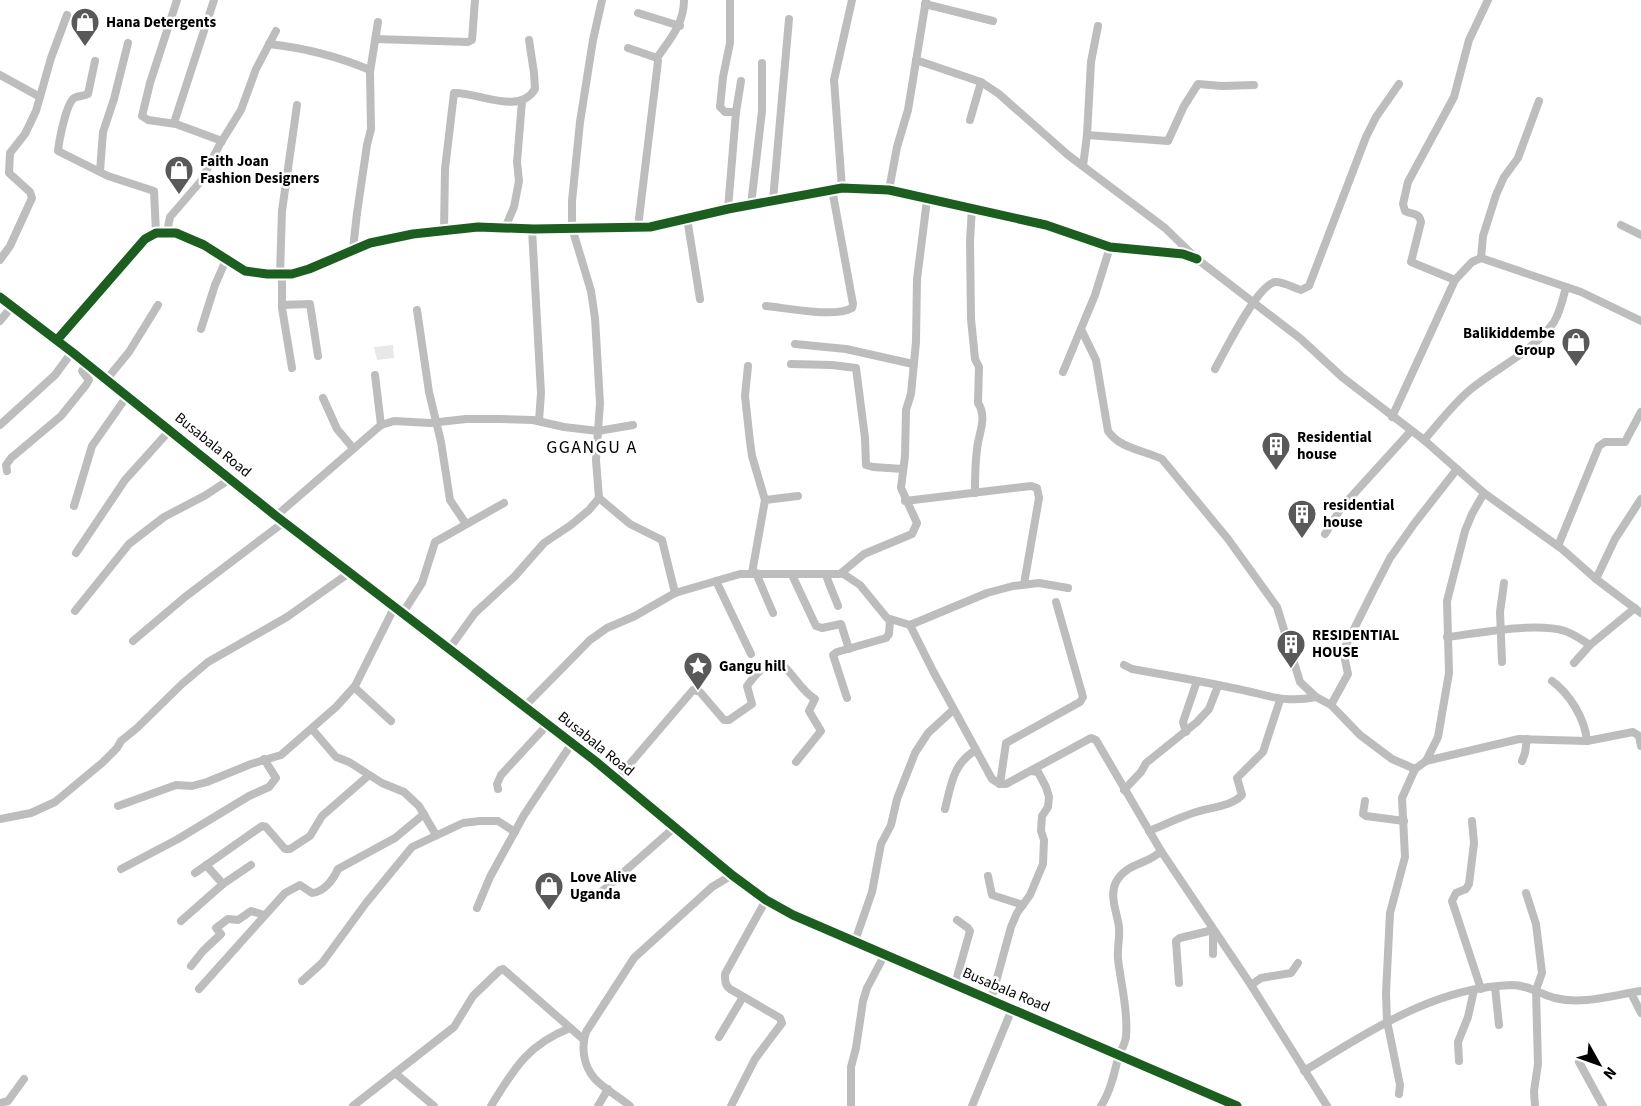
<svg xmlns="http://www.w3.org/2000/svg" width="1641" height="1106" font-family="'Source Sans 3',sans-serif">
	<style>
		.green { fill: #e8e8e8 }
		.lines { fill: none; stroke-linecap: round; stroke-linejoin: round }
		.minor { stroke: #bdbdbd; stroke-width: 8 }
		.tertiary { stroke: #bdbdbd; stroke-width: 10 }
		.cycleway-casing { stroke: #fff; stroke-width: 13 }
		.cycleway { stroke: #1b5e20; stroke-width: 9 }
		.labels { text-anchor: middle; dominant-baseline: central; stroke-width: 5; stroke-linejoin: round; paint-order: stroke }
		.poi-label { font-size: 15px; font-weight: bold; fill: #000; stroke: #fff; text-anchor: start }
		.street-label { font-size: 15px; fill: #000; stroke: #fff }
		.quarter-label { font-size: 18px; letter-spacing: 1.5px; fill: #000; stroke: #fff }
	</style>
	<rect width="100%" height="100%" fill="#fff"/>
	<path class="green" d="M393,345l1,13 -17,2 -3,-13z"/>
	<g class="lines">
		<g class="minor">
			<path d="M177,0l-27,83 -8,33 6,4 28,4 46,17"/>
			<path d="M730,0v43l-7,34 -3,30 5,5h11"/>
			<path d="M925,4l68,17"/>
			<path d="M638,13l42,13"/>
			<path d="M376,39l92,3 4,-2 3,-40"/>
			<path d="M269,44c36,4 68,12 101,26"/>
			<path d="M628,48l29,10 1,3 -20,166"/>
			<path d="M657,58c13,-19 27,-34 27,-58"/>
			<path d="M916,60l65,22 18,12 69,61 97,73 32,31 104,80 41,38 82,63 60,53 78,56 34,30 45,34"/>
			<path d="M95,61l-7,33c-4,2 -11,2 -14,4 -8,6 -15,43 -16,53l50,25 46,15 2,42"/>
			<path d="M0,75l40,22"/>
			<path d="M970,120l11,-38"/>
			<path d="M174,123l40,-123"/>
			<path d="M1087,135l81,6 16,-35 14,-22 24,2 32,-1"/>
			<path d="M1083,166l4,-31 4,-73 7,-36"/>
			<path d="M100,171l3,-39 11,-33 14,-56"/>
			<path d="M842,188l-8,-108 18,-80"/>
			<path d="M889,190l8,-43 11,-37 18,-110"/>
			<path d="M773,200l16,-181"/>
			<path d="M751,205l11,-94v-48"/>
			<path d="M972,207l-2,34 1,78 4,40 4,8 -1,36c10,15 0,31 -1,47 -2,14 -2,29 -2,43"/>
			<path d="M728,209l8,-97 5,-31"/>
			<path d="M687,218l13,81"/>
			<path d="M1621,225l20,10"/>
			<path d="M505,228l9,-21 5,-26 -2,-19 5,-61"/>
			<path d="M532,229l9,164 -2,28"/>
			<path d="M444,230l1,-61 9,-76c24,-1 65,23 81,-4l-1,-16 -5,-33"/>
			<path d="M167,232l3,-15 31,-36 19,-37 21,-34 15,-41 20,-38"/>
			<path d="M353,249l4,-36 10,-68 4,-16 -1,-57 8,-50"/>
			<path d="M1481,258l2,-22 13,-41 8,-18 14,-19 21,-57"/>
			<path d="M0,260l10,-14 22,-48 -2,-6 -21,-19 1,-20 15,-19 11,-23 15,-53 16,-43"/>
			<path d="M280,274l2,-63 15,-106"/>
			<path d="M282,274v34l10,60"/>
			<path d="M1455,280l-44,-18 10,-40c-2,-10 -9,-7 -16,-11l-2,-7 5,-22 46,-85 15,-57 19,-40"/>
			<path d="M282,305l28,-1 8,52"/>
			<path d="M766,306c21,2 68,12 86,2l1,-4 -21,-115"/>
			<path d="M417,310l12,82 12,50 9,58 16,24"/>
			<path d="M0,321l12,-15"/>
			<path d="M201,329l14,-44 11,-25"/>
			<path d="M1081,329l15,31 12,71c12,18 36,19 54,28l66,80 49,68 23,75 16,15 15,8 29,30 32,24 23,10"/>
			<path d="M57,340l88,-101 11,-6h20l28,12 41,26 22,3h25l17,-5 61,-26 43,-9 65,-7 56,2 116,-2 78,-18 114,-21 47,2 157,35 64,22 73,7 14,5"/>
			<path d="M795,344l51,5 67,15"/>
			<path d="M791,364l41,1 24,3 9,70 1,27 7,2 30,2"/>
			<path d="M748,366l-3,30 5,46 2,14 13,44"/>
			<path d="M1215,369c9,-16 42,-84 60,-87 7,-1 19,6 26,8l8,-4 57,-149 10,-20 23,-33"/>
			<path d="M1063,372l32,-77 15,-48"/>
			<path d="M375,375l6,50"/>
			<path d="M106,380l23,-28 29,-47"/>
			<path d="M323,398l14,31 16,19"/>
			<path d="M1392,417l63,-137 17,-18 9,-4 100,34 60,29"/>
			<path d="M0,425l55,-50 17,-23"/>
			<path d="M1424,440c15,-17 29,-36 47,-51 27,-22 62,-37 83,-67 6,-10 9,-23 12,-35"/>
			<path d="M7,471l-1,-6 5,-7 50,-42 25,-31 3,-5 -7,-9 5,-7"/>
			<path d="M599,498l31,26 32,16 13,53"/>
			<path d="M905,501l126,-15 6,2 2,10 -15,86"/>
			<path d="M74,506l18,-60 35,-50"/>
			<path d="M276,516l105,-91 13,-4 36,2 36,-4h33l34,1 31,7 34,4 35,-6"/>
			<path d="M1325,534l16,-26 70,-77"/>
			<path d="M1558,546l41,-100 6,-4h20l16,-30"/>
			<path d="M76,553l49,-73 45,-50"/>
			<path d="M752,573l13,-73 33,-4"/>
			<path d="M756,573l17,40"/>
			<path d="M842,573l18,12 27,33 23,7 77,-32 26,-7 26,-3 29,5"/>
			<path d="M826,574c3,12 8,20 12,32"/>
			<path d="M792,575l24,51 6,2 19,-4 8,25"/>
			<path d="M1596,579l19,-40 26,-40"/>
			<path d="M716,581l35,73"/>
			<path d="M75,611l54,-67 35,-27 42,-22 24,-16"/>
			<path d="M402,614l20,-31 13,-41 69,-39"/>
			<path d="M910,625l23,46 59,108 8,5h6l85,-46 5,2 65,111 90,134 76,121"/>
			<path d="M1447,637c32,-4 88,-15 118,-6 9,3 17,9 25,14"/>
			<path d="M133,641l52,-44 99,-75"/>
			<path d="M449,649l26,-36 40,-37 29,-33 27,-18 18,-15 10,-12 -3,-38 4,-57 -5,-85 -4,-27 -19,-63v-27l8,-79 13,-82 9,-40"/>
			<path d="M1502,662l-2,-50 4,-29"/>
			<path d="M1574,663l16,-18 45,-37"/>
			<path d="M1124,665l8,4c34,6 68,12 101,19 32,6 50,16 83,9"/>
			<path d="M1552,681c18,13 33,38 35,60"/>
			<path d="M354,687l37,34"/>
			<path d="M847,698l-14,-43 4,-3 49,-14 3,-4 1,-14"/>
			<path d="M1331,705l17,-31 -3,-14 1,-15 28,-56 16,-31 24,-34 43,-55"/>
			<path d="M525,706l65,-66 17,-12 28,-12 40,-23 65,-19h100l24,-20 48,-20 5,-11 -16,-35 4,-32 1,-46 5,-16 5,-52 1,-63 10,-79"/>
			<path d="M312,729l24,28 13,5 33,21 22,9 15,14 17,29"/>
			<path d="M1186,732l-3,-10 14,-41"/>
			<path d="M1426,761l93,-22 68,2 46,-9 6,4 2,10"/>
			<path d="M1522,761l3,-8 2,-14"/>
			<path d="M617,779l76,-89 7,2 24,28h5l23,-16 -5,-18c37,-51 41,-3 68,13l-6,12 12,20 -25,31"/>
			<path d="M1000,784l6,-41 74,-41 3,-5 -27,-95"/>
			<path d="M498,789l-1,-5 4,-9 47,-51"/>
			<path d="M1124,790l17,-18 5,-9 51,-41 12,-13 9,-23"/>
			<path d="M1365,801l-2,13 3,2 38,5"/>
			<path d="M118,806l58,-21 16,1 15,-4 44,-18 30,-9 55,-48 19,-21 39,-78"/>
			<path d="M945,809c6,-24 8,-46 31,-59"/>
			<path d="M0,819l31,-6 24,-11 47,-39 15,-15 4,-7 16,-13 45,-44 26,-22 79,-45 62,-44"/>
			<path d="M1472,821l2,22 -5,41 -3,5 -10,4 -4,8 29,88"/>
			<path d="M1149,831c15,-6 29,-13 44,-18 16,-6 38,-6 49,-18l-5,-17 26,-26 17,-52"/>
			<path d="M206,865l17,19"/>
			<path d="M121,869l57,-30 71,-43 20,-9 7,-9 -12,-19"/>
			<path d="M195,873l67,-47 4,1 19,22h5l20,-13 12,-20 46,-40"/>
			<path d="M988,876l4,19 31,10"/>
			<path d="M600,893l75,-66"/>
			<path d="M1526,893l10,31 6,49 -6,17 2,74 -4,27 1,15"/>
			<path d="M477,908l13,-31 34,-62 48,-72"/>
			<path d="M181,921l42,-37 28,-19"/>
			<path d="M855,941l17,-49 9,-48 10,-19 6,-26 18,-46 13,-20 25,-23"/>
			<path d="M191,966l12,-15 18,-17 -5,-6 12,-9 10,1 13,-9 13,4"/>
			<path d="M302,981l20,-18 44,-60 46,-56 51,-24 17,-2h18l17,11"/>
			<path d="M1179,983l-3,-42 4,-3 33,-8v24"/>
			<path d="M955,984l15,-53 -2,-3 -11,-8"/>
			<path d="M1251,985l10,-7 30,-5 7,-10"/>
			<path d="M1495,987l4,38"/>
			<path d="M199,989l86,-96 15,-8 12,8c12,-1 21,-13 26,-24l57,-31 29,-24"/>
			<path d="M1631,993l10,20"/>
			<path d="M991,1000l20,-73 6,-14 13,-18 13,-31 1,-24 -3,-9 1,-15 6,-9 1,-10 -3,-10 -8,-15 -7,-1"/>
			<path d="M719,1037l24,-40"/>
			<path d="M1459,1061l-1,-19 10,-25 6,-27"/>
			<path d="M1579,1062l24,44"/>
			<path d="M1304,1071c65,-39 130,-84 208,-86 17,0 27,9 43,13 28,7 58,-3 86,-7"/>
			<path d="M395,1073l39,33"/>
			<path d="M1399,1094l1,-9 -13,-64 -1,-28 4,-80 15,-56 -3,-59 13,-29 11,-8 12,-24 11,-64 -2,-72 18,-70 7,-17 12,-21"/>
			<path d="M0,1103l8,-2 16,-22"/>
			<path d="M353,1106l101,-79 19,-31 27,-26 3,-1 80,70"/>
			<path d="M491,1106c23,-37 36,-61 79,-78"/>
			<path d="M598,1106l10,-17"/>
			<path d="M630,1106c-20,-17 -42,-23 -46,-51 -1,-8 -1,-15 2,-23l48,-74 78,-71 20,-12"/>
			<path d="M731,1106l24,-47 27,-36 -2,-5 -50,-29c-5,-4 -5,-8 -5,-15l41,-74"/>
			<path d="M851,1106v-39l5,-19 7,-47 4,-13 18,-34"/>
			<path d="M972,1106l40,-97"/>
			<path d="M1101,1106c9,-14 13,-31 17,-48 2,-7 7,-13 8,-21 2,-26 -5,-53 -8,-78 -1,-11 2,-21 1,-32 -2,-15 -10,-31 -3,-45 11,-20 32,-17 45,-31"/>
		</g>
		<path class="tertiary" d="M0,297l72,55 204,164 318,244 138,115 34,25 27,15 444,191"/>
		<g class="cycleway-casing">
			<g id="cycleway">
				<path d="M0,297l72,55 204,164 318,244 138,115 34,25 27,15 444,191"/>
				<path d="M57,340l88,-101 11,-6h20l28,12 41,26 22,3h25l17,-5 61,-26 43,-9 65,-7 56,2 116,-2 78,-18 114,-21 47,2 157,35 64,22 73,7 14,5"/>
			</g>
		</g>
		<use href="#cycleway" class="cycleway"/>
	</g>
	<defs>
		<g id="shop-pin" transform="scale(1.5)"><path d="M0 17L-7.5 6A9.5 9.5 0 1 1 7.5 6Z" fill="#595959" stroke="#fff"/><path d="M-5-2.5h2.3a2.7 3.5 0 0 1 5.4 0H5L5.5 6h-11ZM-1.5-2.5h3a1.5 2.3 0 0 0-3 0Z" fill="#fff"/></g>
		<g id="building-pin" transform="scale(1.5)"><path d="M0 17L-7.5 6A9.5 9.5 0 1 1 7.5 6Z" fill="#595959" stroke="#fff"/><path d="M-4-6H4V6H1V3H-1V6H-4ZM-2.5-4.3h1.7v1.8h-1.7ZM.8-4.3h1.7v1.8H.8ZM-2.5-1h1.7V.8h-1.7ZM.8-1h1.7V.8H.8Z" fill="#fff"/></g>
		<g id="sight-pin" transform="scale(1.5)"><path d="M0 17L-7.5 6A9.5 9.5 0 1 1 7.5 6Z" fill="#595959" stroke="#fff"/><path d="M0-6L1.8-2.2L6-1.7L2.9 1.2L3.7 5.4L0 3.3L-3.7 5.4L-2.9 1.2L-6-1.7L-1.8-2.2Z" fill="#fff"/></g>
	</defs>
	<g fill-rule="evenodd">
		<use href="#shop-pin" x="85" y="22"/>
		<use href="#shop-pin" x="179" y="170"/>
		<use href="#shop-pin" x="1576" y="342"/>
		<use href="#building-pin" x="1276" y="446"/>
		<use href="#building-pin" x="1302" y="514"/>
		<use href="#building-pin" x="1291" y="644"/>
		<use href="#sight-pin" x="698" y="666"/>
		<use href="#shop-pin" x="549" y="886"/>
	</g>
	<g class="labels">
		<g class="poi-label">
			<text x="106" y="22">Hana Detergents</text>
			<text x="200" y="161">Faith Joan<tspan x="200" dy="17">Fashion Designers</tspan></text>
			<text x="1555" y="333" text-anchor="end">Balikiddembe<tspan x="1555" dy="17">Group</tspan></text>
			<text x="1297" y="437">Residential<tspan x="1297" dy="17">house</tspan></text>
			<text x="1323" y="505">residential<tspan x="1323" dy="17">house</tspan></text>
			<text x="1312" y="635">RESIDENTIAL<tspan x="1312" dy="17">HOUSE</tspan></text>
			<text x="719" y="666">Gangu hill</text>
			<text x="570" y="877">Love Alive<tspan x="570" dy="17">Uganda</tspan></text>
		</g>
		<g class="street-label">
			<text transform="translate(213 445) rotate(39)">Busabala Road</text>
			<text transform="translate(596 744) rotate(39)">Busabala Road</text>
			<text transform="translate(1006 990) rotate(23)">Busabala Road</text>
		</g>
		<g class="quarter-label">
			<text x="592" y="447">GGANGU A</text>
		</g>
	</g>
	<g transform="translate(1599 1064) rotate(130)" stroke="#ffffff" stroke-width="4.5" paint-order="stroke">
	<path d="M0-4.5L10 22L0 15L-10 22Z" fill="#000000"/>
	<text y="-9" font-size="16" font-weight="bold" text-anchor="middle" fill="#000000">N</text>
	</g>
</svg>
